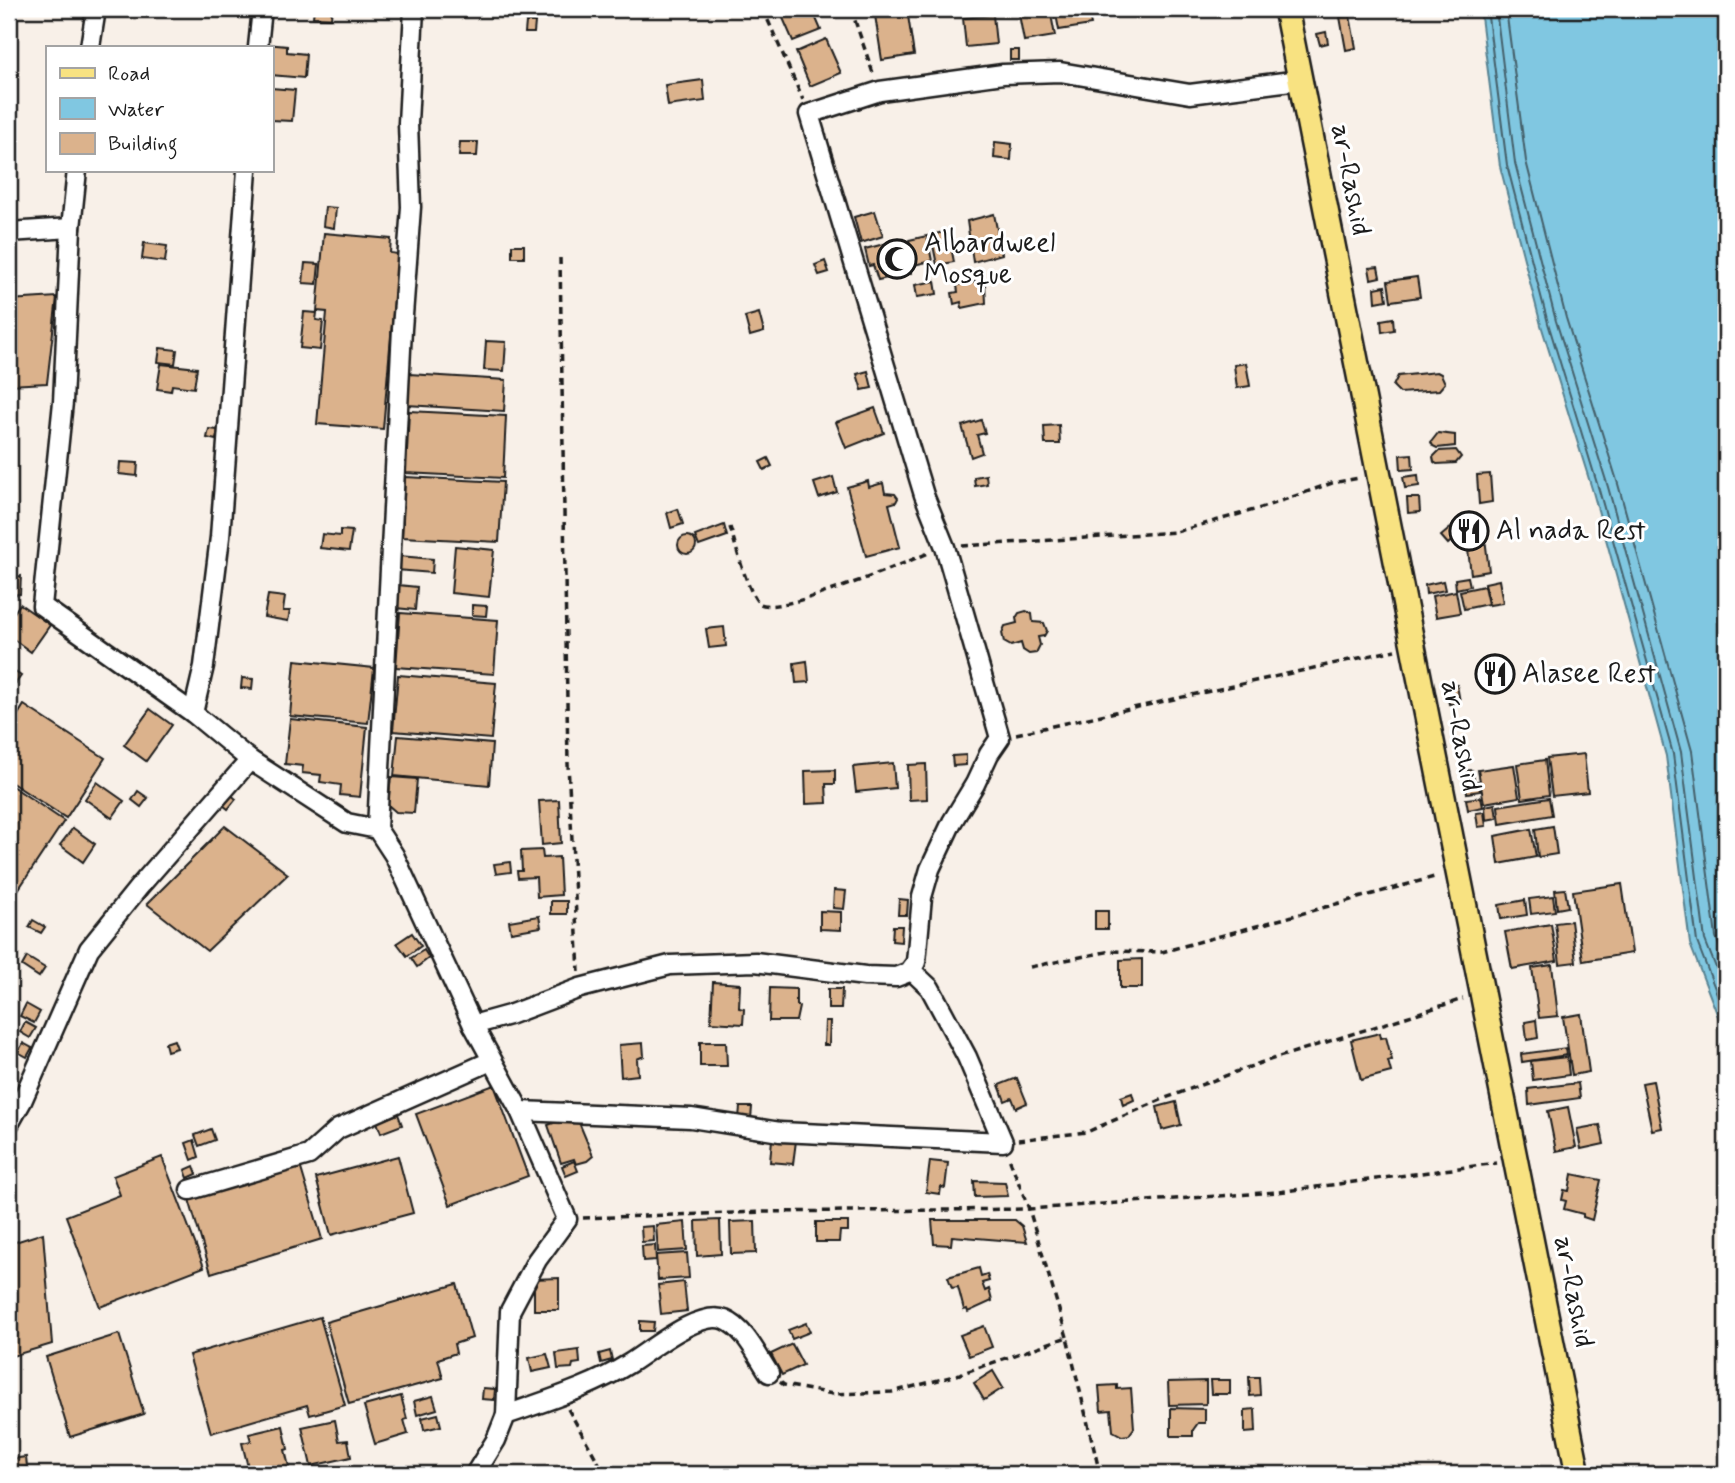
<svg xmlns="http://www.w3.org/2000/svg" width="1735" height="1483" font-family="Mynerve,sans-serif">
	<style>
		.water { fill: #80c7e1; stroke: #588392; stroke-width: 2 }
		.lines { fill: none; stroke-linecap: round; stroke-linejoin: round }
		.shore { stroke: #44606b; stroke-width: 2 }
		.building { fill: #dbb28c; stroke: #1c1c1c; stroke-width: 2 }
		.minor-casing { stroke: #1c1c1c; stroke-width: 23 }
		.major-casing { stroke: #1c1c1c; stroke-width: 28 }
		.path { stroke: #1c1c1c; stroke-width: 3.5; stroke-dasharray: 7 5; stroke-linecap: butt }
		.minor { stroke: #fff; stroke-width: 18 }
		.major { stroke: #f8e281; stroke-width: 23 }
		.labels { text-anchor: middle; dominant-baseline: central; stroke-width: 6; stroke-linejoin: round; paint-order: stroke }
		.street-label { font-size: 28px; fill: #1c1c1c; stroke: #fff }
		.poi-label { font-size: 28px; fill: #1c1c1c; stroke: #fff; text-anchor: start }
	</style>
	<rect width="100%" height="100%" fill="#f8f0e8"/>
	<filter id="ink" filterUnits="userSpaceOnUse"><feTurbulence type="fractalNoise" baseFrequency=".0143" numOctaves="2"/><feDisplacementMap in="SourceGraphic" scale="14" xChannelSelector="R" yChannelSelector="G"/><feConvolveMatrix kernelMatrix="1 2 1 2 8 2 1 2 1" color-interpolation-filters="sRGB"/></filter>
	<g filter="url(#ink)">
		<path class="water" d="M1480,9h246v1028l-36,-93 -24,-188 -73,-264 -52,-167 -41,-159z"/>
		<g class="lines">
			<g class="shore">
				<path d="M1487,9l20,156 41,158 51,167 74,264 24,188 29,75"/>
				<path d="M1496,9l19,154 41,158 52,166 73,265 24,188 21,53"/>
				<path d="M1506,9l20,152 40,157 52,166 74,267 24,186 10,27"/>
			</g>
		</g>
		<g class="building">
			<path d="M314,9h18l-1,9 -18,-1z"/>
			<path d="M779,9h33l9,21 -28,11z"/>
			<path d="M874,9h33l7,46 -32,5z"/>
			<path d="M1018,9h32l5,27 -31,5z"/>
			<path d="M1055,9h33l3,16 -32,5z"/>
			<path d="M993,15l3,29 -30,3 -3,-29z"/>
			<path d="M1350,16l6,32 -10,2 -6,-33z"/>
			<path d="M526,22h9l-1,11h-9z"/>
			<path d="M1326,32l2,11 -8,2 -3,-11z"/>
			<path d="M826,39l15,34 -31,13 -14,-34z"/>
			<path d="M266,44l21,2v6l19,2 -2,24 -33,-3v-28h-6z"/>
			<rect x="1010" y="50" width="9" height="10"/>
			<path d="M703,80l2,21 -37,5 -3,-21z"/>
			<path d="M271,88l24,2 -3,31 -21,-1z"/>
			<path d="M460,142h18l-1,14h-18z"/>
			<path d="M995,142l17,2 -1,16 -17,-2z"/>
			<path d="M325,207l11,1 -2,20 -11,-2z"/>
			<path d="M875,211l8,25 -22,7 -7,-26z"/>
			<path d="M994,214l8,40 -29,8 -6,-41z"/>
			<path d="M948,231l6,31 -17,3 -6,-30z"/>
			<path d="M324,233l67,6 -1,14 8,1 -15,175 -66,-5 10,-112 -10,-1z"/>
			<path d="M927,236l5,25 -19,4 -4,-25z"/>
			<path d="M903,239l8,34 -33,7 -5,-15 -4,1 -4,-17z"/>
			<path d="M144,243l23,3 -2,16 -23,-3z"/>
			<rect x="512" y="245" width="12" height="12"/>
			<path d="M825,261l4,11 -10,3 -4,-10z"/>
			<path d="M305,263l14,1 -2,20 -14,-1z"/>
			<path d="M1378,267l2,10 -9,2 -2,-11z"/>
			<path d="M1417,277l3,20 -29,4 -3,-20z"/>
			<path d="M935,281l2,13 -20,3 -2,-12z"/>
			<path d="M981,281v3h4l1,19 -24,5 -1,-6 -7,2 -2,-11 6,-1 -1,-7z"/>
			<path d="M1385,286l2,14 -11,2 -1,-14z"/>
			<path d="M57,297l-10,86 -38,2v-85z"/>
			<path d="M304,312l13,1 -1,7 7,1 -3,29 -20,-2z"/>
			<path d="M759,313l5,19 -14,4 -5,-19z"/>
			<path d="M1393,318l1,12 -12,2 -1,-12z"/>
			<path d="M486,341l20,1 -2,29 -20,-1z"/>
			<path d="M160,348l17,2 -2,14 -17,-2z"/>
			<path d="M1246,363l4,23 -13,2 -3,-23z"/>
			<path d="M161,364l36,4 -3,20 -22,-3 -1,6 -14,-2z"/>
			<path d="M868,371l4,17 -10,2 -5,-16z"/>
			<path d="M1437,372l4,2 4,9 -6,7 -39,3 -7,-7 5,-10z"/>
			<path d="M409,374l97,6 -2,31 -97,-6z"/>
			<path d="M875,408l9,25 -38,15 -10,-26z"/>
			<path d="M409,411l97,5 -3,62 -97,-5z"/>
			<path d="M981,420l4,13 -8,2 5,18 -11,4 -9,-31z"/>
			<path d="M1059,425l1,19h-15l-1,-18z"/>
			<path d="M209,429l9,1 -2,10 -9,-2z"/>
			<path d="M1438,433l17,2v11l-18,2 -4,-2 -2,-4z"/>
			<path d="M1456,450l5,7 -5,6 -19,1 -3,-2 -1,-5 6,-6z"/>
			<path d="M1412,454l1,15 -12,1 -1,-15z"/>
			<path d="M768,458l4,8 -8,4 -4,-8z"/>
			<path d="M120,462l18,1 -1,13 -18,-2z"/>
			<path d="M1490,474l2,28 -13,2 -2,-29z"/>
			<path d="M986,475l1,9 -12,2 -1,-9z"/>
			<path d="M1418,475l1,11 -14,2 -2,-11z"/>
			<path d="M405,477l98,5 -4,60 -97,-5z"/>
			<path d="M833,477l4,15 -18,6 -5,-15z"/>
			<path d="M868,481l1,6 14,-4 2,10 10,1 3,4 -2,4 -7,2 11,43 -34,9 -19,-69z"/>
			<path d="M1407,498h12l1,14 -12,1z"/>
			<path d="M678,509l5,15 -12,4 -4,-15z"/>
			<path d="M1460,520l4,3v7l-16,14 -7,-8z"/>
			<path d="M724,525l3,11 -28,10 -4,-10z"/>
			<path d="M340,530l12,1 -3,20 -29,-3 2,-14 18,2z"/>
			<path d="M1484,530l5,41 -18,3 -5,-41z"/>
			<circle cx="687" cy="545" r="9"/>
			<path d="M455,546l39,4 -5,47 -38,-4z"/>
			<path d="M399,556l34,3 -1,14 -35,-3z"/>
			<path d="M21,576l-1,18 -11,1v-17z"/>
			<path d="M1468,577l2,9 -14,3 -1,-10z"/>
			<path d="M1499,580l4,23 -14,2 -4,-22z"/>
			<path d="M1443,581l2,9 -19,4 -1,-9z"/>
			<path d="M398,585l19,2 -2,23 -19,-2z"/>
			<path d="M1484,586l4,18 -24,5 -4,-18z"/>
			<path d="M1456,591l4,22 -24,4 -4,-21z"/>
			<path d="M268,595l17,2 -2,14h7l-2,10 -24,-4z"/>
			<path d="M20,604l30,21 -19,27 -22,-16v-16z"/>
			<path d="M472,605l15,1 -1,10 -14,-1z"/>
			<path d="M1026,611l6,3 1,8 11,1 3,8 -3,5 -6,1 2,8 -4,8 -7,1 -6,-4 -2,-7 -10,3 -7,-4 -2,-9 3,-7 12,-3 -1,-5 3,-5z"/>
			<path d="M400,613l98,7 -4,54 -98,-7z"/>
			<path d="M724,627l2,19 -17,2 -3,-19z"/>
			<path d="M295,660l79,8 -6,55 -78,-7z"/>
			<path d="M807,661l2,21 -13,1 -2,-20z"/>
			<path d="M11,669l10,7 -11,15 -1,-19z"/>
			<path d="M398,675l98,8 -5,56 -98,-8z"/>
			<path d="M242,678l11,1 -1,10 -11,-1z"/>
			<path d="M1457,685l3,17 -11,2 -3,-17z"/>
			<path d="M24,705l81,53 -39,60 -57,-37v-52z"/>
			<path d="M150,709l22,16 -26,36 -22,-16z"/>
			<path d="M290,719l77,8 -7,70 -20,-2 1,-10 -21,-3 1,-7 -19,-2 1,-7 -18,-2z"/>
			<path d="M398,736l94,8 -3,41 -95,-9z"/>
			<path d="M1584,754l4,38 -36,4 -5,-38z"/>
			<path d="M966,755v10l-13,1 -1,-10z"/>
			<path d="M1545,760l4,35 -27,4 -5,-35z"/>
			<path d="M893,763l2,25 -39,4 -3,-25z"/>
			<path d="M926,764l1,35 -18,1 -1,-35z"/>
			<path d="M1514,765l5,32 -35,6 -6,-33z"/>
			<path d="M835,770v14h-9l1,19 -21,1 -1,-33z"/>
			<path d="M1472,770l2,10 -9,2 -2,-11z"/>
			<path d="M391,777l26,2 -3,34 -18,-1 -8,-7z"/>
			<path d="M1479,781l1,10 -13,2 -1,-10z"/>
			<path d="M97,782l27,19 -12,17 -27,-19z"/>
			<path d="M9,784l55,37 -52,78 -3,-2z"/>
			<path d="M138,791l10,7 -7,9 -9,-7z"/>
			<path d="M227,791l9,8 -8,10 -10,-8z"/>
			<path d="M1481,797l2,10 -15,3 -2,-11z"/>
			<path d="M1549,798l3,17 -52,9 -2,-18z"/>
			<path d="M559,800l2,43 -19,2 -3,-44z"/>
			<path d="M1495,804l2,14 -11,2 -1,-14z"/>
			<path d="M1484,812l2,14 -8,1 -2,-14z"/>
			<path d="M225,826l63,48 -81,77 -60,-47z"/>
			<path d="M1553,826l4,28 -19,3 -3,-28z"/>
			<path d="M73,828l22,16 -12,18 -23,-17z"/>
			<path d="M1531,829l5,28 -37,7 -4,-28z"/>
			<path d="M542,850l1,8 16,-1 2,38 -24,2 -1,-20 -18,1 -1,-7h5l-1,-20z"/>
			<path d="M510,862l1,10 -15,2 -2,-10z"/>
			<path d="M1622,884l10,69 -49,8 -10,-70z"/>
			<path d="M1565,889l3,18 -11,2 -2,-19z"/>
			<path d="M834,890l12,1 -2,18 -11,-1z"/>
			<path d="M1553,896l2,15 -24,3 -2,-15z"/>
			<path d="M899,899l9,1 -1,15h-9z"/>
			<path d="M1525,900l2,15 -26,4 -2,-14z"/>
			<rect x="551" y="901" width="16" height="13"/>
			<path d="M820,911l21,1v18l-21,-1z"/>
			<rect x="1095" y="911" width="13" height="18"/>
			<path d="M539,916l2,11 -30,5 -2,-11z"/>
			<path d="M33,920l12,7 -4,6 -12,-6z"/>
			<path d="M1571,921l5,41 -16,2 -5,-41z"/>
			<path d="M1551,924l6,37 -45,8 -7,-37z"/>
			<path d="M893,926h9l-1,16 -9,-1z"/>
			<path d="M412,933l9,13 -14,10 -10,-13z"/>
			<path d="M424,950l5,8 -12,9 -6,-9z"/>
			<path d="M27,957l18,11 -6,9 -17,-11z"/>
			<path d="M1142,959v29h-22v-28z"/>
			<path d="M1552,965l6,51 -19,2 -7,-50z"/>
			<path d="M713,982l27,2 -1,24 5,1 -1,15 -32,-2z"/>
			<path d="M770,988l26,1v16l3,2 -3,14h-27z"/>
			<path d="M828,989h14l-1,20h-13z"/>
			<path d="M26,1004l14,8 -6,11 -14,-7z"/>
			<path d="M1581,1014l8,58 -17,3 -9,-58z"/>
			<path d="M1536,1020l2,18 -11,2 -2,-18z"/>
			<path d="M825,1021h5l-1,24h-5z"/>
			<path d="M25,1022l11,6 -6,10 -10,-6z"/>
			<path d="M1380,1033l1,5 5,-1 6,23 -4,1 3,11 -30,8 -10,-40z"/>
			<path d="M174,1040l3,8 -10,3 -2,-8z"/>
			<path d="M700,1042h26l1,24h-27z"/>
			<path d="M23,1043l9,5 -5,9 -9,-5z"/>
			<path d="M643,1043l1,13 -7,3 1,16 -17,2 -2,-32z"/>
			<path d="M1566,1048l1,7 -45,7 -1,-8z"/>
			<path d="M1567,1057l2,18 -36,5 -2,-19z"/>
			<path d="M1017,1078l10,25 -11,5 -4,-10 -7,3 -6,-16z"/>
			<path d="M1653,1081l9,47 -10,2 -10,-47z"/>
			<path d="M1578,1083l2,15 -51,7 -1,-16z"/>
			<path d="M494,1085l34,91 -78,29 -34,-91z"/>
			<path d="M1132,1093l2,7 -11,5 -2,-8z"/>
			<path d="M1176,1102l5,23 -19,5 -5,-23z"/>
			<path d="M740,1107h12l-1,12 -12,-1z"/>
			<path d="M1568,1107l8,40 -20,4 -8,-40z"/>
			<path d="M398,1114l4,11 -21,8 -4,-11z"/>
			<path d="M565,1119l6,4 7,-3 15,36 -6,5 -11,3 -2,-5 -13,4 -13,-38z"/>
			<path d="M1600,1125l4,19 -23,5 -4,-20z"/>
			<path d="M211,1129l4,11 -16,6 -4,-11z"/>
			<path d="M772,1139l24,2 -3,23 -23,-2z"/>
			<path d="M194,1140l5,17 -7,3 -6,-17z"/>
			<path d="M398,1156l15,57 -82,22 -15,-57z"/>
			<path d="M162,1157l42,110 -104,40 -34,-91 54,-21 -7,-19z"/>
			<path d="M574,1161l4,10 -12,5 -4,-10z"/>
			<path d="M930,1161l18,2 -3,25 -4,-1 -1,7 -14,-2z"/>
			<path d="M299,1162l23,77 -111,34 -23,-77z"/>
			<path d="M194,1166l3,8 -9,4 -3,-8z"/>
			<path d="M1572,1174l29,6 -9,40 -9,-3v-3l-19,-5 2,-8 -4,-1 2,-10 5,1z"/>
			<path d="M974,1181l31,1 3,14 -33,1z"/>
			<path d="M720,1220l1,34 -24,2 -1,-35z"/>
			<path d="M932,1220h83l7,6 5,16 -75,-6 -1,9 -17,-1z"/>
			<path d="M755,1221l1,32 -25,1 -1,-32z"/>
			<path d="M685,1222l2,28 -29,2 -2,-27z"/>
			<path d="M816,1222h32v9h-8l-1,11h-23z"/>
			<path d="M653,1226l1,15 -12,1 -1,-15z"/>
			<path d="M43,1233l9,111 -43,13v-113z"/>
			<path d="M655,1245l1,15 -13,1 -1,-15z"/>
			<path d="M687,1253l2,25 -31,2 -2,-25z"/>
			<path d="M979,1268l2,8 6,-2 2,7 -7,2 3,8 4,-2 3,12 -24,11 -1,-3 -3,1 -6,-23 -6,1 -4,-11z"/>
			<path d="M559,1278v32h-25v-31z"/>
			<path d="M684,1282l3,29 -26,3 -3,-29z"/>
			<path d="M457,1284l15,54 -18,6 2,9 -18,6 5,19 -94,26 -23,-82z"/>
			<path d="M320,1317l25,88 -35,10 -3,-10 -96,28 -22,-78z"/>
			<path d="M640,1321l14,1 -1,9h-13z"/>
			<path d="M806,1323l4,9 -18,7 -4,-9z"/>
			<path d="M984,1326l8,21 -23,9 -9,-21z"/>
			<path d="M119,1334l25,80 -74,23 -24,-80z"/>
			<path d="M792,1344l11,21 -21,10 -11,-21z"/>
			<path d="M579,1350l1,13 -7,1 -1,4 -14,1 -2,-16z"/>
			<path d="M610,1351l2,9 -11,3 -2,-9z"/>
			<path d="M547,1354l4,14 -19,4 -3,-14z"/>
			<path d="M993,1371l10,17 -19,12 -10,-17z"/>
			<path d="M1249,1377h10l1,18 -10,1z"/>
			<path d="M1210,1380h20v14h-19z"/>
			<path d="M1206,1381v23l-37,1 -1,-23z"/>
			<path d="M1117,1385v4l14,-1 3,40 -5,7 -7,1 -9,-5 -2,-21 -10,1 -2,-25z"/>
			<path d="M483,1388l12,1 -1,11 -12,-1z"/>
			<path d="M401,1396l6,23 -3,1 4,14 -33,10 -11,-38z"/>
			<path d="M433,1396l4,13 -20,6 -3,-14z"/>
			<path d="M1171,1408l34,1v14h-7l-5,7v6h-22z"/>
			<path d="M1255,1409l1,23 -11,1v-23z"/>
			<path d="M438,1414l3,12 -17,4 -2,-12z"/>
			<path d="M335,1420l4,21 9,-1 3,17 -40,9 -9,-39z"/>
			<path d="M283,1426l5,23 -3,1 4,17 -23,6 1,1h-10l-1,-5 -7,2 -7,-28 9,-2 -2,-7z"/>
			<path d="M26,1457l1,10 -15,2 -1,-10z"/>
		</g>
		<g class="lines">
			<g class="minor-casing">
				<g id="minor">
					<path d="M90,47l6,-38"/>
					<path d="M258,47l4,-38"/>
					<path d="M77,170l-6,58 -8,174 -21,204 151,107 57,47 97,63 30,6 17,26 79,170 47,86 47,108 -30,41 -27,51 -4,104"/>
					<path d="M9,232l62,-4"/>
					<path d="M193,713l11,-47 16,-129 27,-367"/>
					<path d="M377,829l25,-500 9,-122 -3,-84 6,-114"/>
					<path d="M473,1025l36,-10 71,-27 90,-23 85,-3 110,14 31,1 13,-5 7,-10 6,-65 8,-28 22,-47 23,-38 14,-30 11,-16 -55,-191 -21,-52 -115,-381 71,-23 123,-17 57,-2 130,22 109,-14"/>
					<path d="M520,1111l171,7 89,14 223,10 -36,-85 -37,-69 -19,-18"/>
					<path d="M9,1124l13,-23 67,-152 50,-62 111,-127"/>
					<path d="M190,1190l119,-35 29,-26 153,-68"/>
					<path d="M475,1474l21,-34 10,-25c42,-15 86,-28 124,-52 21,-13 70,-54 95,-43 20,8 33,37 44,53"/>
				</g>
			</g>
			<g class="major-casing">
				<path id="major" d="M1286,9l292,1465"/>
			</g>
			<g class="path">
				<path d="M763,9l40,91"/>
				<path d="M851,9l23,67"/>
				<path d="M560,258l8,506 11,208"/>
				<path d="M730,527c5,16 18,67 29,76 17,15 147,-41 172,-51"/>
				<path d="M962,546l214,-14 85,-24 71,-25 27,-5"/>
				<path d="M1016,734l379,-84"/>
				<path d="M1030,967l81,-16 51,1 276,-76"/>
				<path d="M1018,1140l69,-8 76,-33 97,-36 203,-64"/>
				<path d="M583,1218l180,-6 266,-3 -20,-51"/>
				<path d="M1067,1337l-38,-128 249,-17 219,-29"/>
				<path d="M780,1382l4,3 49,9 59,-2 62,-16 113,-39 33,137"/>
				<path d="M568,1409l37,65"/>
			</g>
			<use href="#minor" class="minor"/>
			<use href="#major" class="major"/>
		</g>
	</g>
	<defs>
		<g id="mosque-ring" transform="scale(2.0125)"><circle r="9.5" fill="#fff" stroke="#1c1c1c" stroke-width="1.5"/><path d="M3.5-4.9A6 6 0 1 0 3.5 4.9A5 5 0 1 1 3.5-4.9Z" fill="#1c1c1c"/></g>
		<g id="restaurant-ring" transform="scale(2.0125)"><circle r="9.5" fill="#fff" stroke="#1c1c1c" stroke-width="1.5"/><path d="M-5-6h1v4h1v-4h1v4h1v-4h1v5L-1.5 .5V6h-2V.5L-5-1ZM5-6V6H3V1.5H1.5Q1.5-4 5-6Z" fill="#1c1c1c"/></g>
	</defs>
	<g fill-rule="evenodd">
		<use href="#mosque-ring" x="897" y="259"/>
		<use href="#restaurant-ring" x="1469" y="531"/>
		<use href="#restaurant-ring" x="1495" y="674"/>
	</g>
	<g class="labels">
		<g class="street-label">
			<text transform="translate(1350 180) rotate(79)">ar-Rashid</text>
			<text transform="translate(1460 736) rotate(79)">ar-Rashid</text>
			<text transform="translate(1573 1292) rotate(79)">ar-Rashid</text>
		</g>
		<g class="poi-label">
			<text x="924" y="243">Albardweel<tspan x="924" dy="32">Mosque</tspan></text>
			<text x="1496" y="531">Al nada Rest</text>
			<text x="1522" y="674">Alasee Rest</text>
		</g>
	</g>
	<rect width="1735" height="1483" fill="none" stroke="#fff" stroke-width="35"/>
	<rect x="18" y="18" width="1700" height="1448" fill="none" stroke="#1c1c1c" stroke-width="2.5" filter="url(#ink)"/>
	<rect x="46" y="46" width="228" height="126" fill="#ffffff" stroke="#a4a4a4" stroke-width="2"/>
	<rect x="60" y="68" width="35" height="10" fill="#f8e281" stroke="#a4a4a4" stroke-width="2"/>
	<text x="108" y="80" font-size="21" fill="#1c1c1c">Road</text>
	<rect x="60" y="98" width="35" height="21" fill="#80c7e1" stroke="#a4a4a4" stroke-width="2"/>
	<text x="108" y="116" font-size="21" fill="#1c1c1c">Water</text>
	<rect x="60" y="133" width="35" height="21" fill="#dbb28c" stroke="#a4a4a4" stroke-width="2"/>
	<text x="108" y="150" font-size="21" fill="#1c1c1c">Building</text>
</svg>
